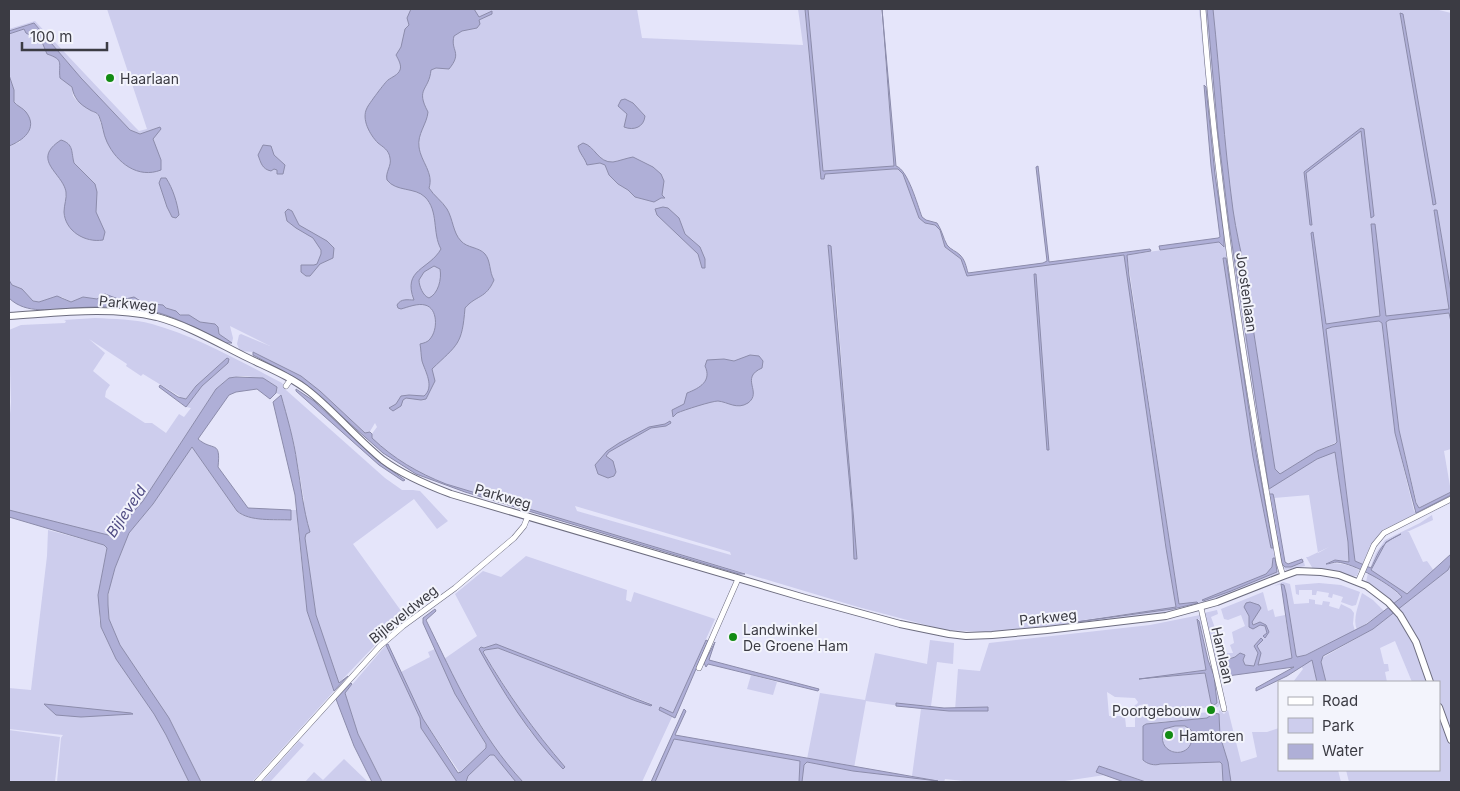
<svg xmlns="http://www.w3.org/2000/svg" width="1460" height="791" font-family="Inter,sans-serif">
	<style>
		.green { fill: #cdcded; fill-rule: evenodd }
		.water { fill: #afafd7; stroke: #8c8cab; fill-rule: evenodd }
		.lines { fill: none; stroke-linecap: round; stroke-linejoin: round }
		.minor-casing { stroke: #6d6d7f; stroke-width: 6 }
		.tertiary-casing { stroke: #6d6d7f; stroke-width: 8 }
		.minor { stroke: #fff; stroke-width: 5 }
		.tertiary { stroke: #fff; stroke-width: 6 }
		.poi-dot { fill: #128b13; stroke: #f3f4fc; stroke-width: 2 }
		.labels { text-anchor: middle; dominant-baseline: central; stroke-width: 4; stroke-linejoin: round; paint-order: stroke }
		.poi-label { font-size: 14px; fill: #3b3b43; stroke: #f3f4fc; text-anchor: start }
		.street-label { font-size: 14px; fill: #3b3b43; stroke: #f3f4fc }
		.water-label { font-size: 15px; font-style: italic; fill: #514d84; stroke: #f3f4fc }
	</style>
	<rect width="100%" height="100%" fill="#e5e5fa"/>
	<g class="green">
		<path d="M107,9h530l5,29 161,7 -5,-36h7l16,170h3v-5l69,-5h5l5,5 16,44 6,5 10,2 5,5 5,17 16,12 6,17 157,-21 42,293 10,59 -100,14 100,-12 21,-5v-2l-18,3 -52,-350 92,-13 4,5 1,-3 -9,-69 -16,-166h8l11,124 11,91 40,265 48,-30 18,-8 13,91 1,20 -14,-2 -9,4c12,-2 22,0 33,6l-2,6c-6,1 -36,-6 -44,-7l-7,-12h2l21,-10 -11,6 -9,-58 -35,3 -1,-4 11,72 19,-6v-2l2,8 -19,4 -3,-2 -4,5 -6,4 -70,27v-2l-5,1 -2,3 -31,7 -55,7 -123,12 -42,-2 -87,-23 -412,-123c-28,-11 -52,-25 -74,-46l-1,-3 6,-8 -2,-4 -6,10h-4l-45,-42 -19,-15 -48,-24 -13,-1 -3,-7 2,-9 2,-1 29,12 -40,-20 3,12 -1,5 -13,-9 -1,-7 -3,-3c-5,-1 -11,-1 -16,-2 -13,-4 -24,-11 -36,-16 -9,-4 -18,1 -25,-8l-17,2 -19,-6 -5,5 -14,-2 -12,5 -9,-5 -10,1 -13,4 -6,-1 -11,-12 -11,-4 -2,-5v-18l1,-5 -1,-4v-107l11,-4 3,-33 -7,-5 -3,-6 1,-8 -5,-15 1,-22 -1,-19 15,-5 18,13 5,12 10,3 4,7c-3,15 2,13 11,23l1,9 3,4 22,15 9,27 10,15 40,14 3,-1 1,-5 -8,-26 4,-8v-3l-17,6 -10,-4 -49,-52 -47,-55 -25,8v-2l26,-8 100,106 4,4 8,-2zM828,245l8,47 21,267zM1223,258h3l27,179 19,104 1,7h-2l-18,-91zM1034,274h2l12,173 -1,2zM575,506l155,46 1,3 -154,-44z"/>
		<path d="M808,9h73l13,157 -71,5z"/>
		<path d="M1213,9h222l16,4v279l-14,-82 -3,1 15,98 -61,8 -7,-2 -3,2 -52,7 -13,-91 24,209 -20,9 -37,23 -5,-5 -21,-135c-2,-42 -15,-83 -21,-124 -9,-67 -13,-134 -20,-201zM1400,14h3l33,190 -2,1z"/>
		<path d="M1449,313l2,9v127l-7,2 7,41 -33,16 -19,-78 -13,-108 3,-2z"/>
		<path d="M95,318c19,1 38,1 57,6 43,12 90,38 130,59l4,7 99,88 17,12h11l7,1 28,30 -11,8 -23,-30 -61,45 51,71 3,5 -29,22 -39,41 -23,-68 -11,-77 1,-5 4,-2 -6,-22v-9l-10,-57 -13,-48 -5,-2 1,-6c-11,-9 -36,-15 -49,-8 -4,2 -8,7 -12,10l-73,112 -31,36 -103,-27v-83l2,-25 -2,-72 12,-5 44,-2 1,-2 -2,-1zM89,339l38,25 -1,2 15,10 2,-2 41,25 3,-1 9,-12 31,-28 1,5 -26,23 -16,21 5,1 -7,9 -5,-3 -13,19 -14,-10h-7l-40,-26 1,-6 4,-6 -17,-14 12,-18z"/>
		<path d="M1379,321l3,2 13,110 19,78 2,2 35,-18v2l-68,33 -13,17 -8,18 -7,-4 -29,-232 6,-2z"/>
		<path d="M192,447l45,64c13,11 37,8 54,9v-10h6l1,21 9,80 27,80 -82,91h-51l-32,-64 -49,-73 -11,-26 -1,-14 2,-24 19,-48 24,-29z"/>
		<path d="M1432,515l1,5 -26,12h2l14,30 4,-1 7,10 -27,23 -36,-24 14,-28 -15,26 6,-15 9,-13 35,-17z"/>
		<path d="M48,530l56,15 3,3 -7,36 -1,34 2,9 15,32 38,55 12,21 23,47h-132l4,-44 2,-3 -54,-6v-41l22,2 16,-134z"/>
		<path d="M526,556l101,34 -1,10 5,2 3,-10 81,27 -42,94 -13,-6 -1,3 13,7 -30,65h-119l-26,-30 -7,-12 -30,-49 -16,-32 33,-23 -22,-42 28,-23 18,6zM496,645l156,59 -16,-3 -138,-53 -13,2 -2,1c24,41 51,80 82,116l-36,-37 -49,-81v-2l4,1z"/>
		<path d="M1451,564v217l-102,1 -3,-12h93v-88h-27l-17,-41 -15,7 4,16h4l1,7 -4,1 2,10h-61l-5,-20 1,-4 51,-29 75,-59z"/>
		<path d="M1368,573l21,13 13,11 -7,6 -5,-2 -24,-19z"/>
		<path d="M1283,582l7,2 4,20 15,-1v-4l6,1v4l7,1 1,-4 7,1 -1,4 10,3 2,-5 10,5 3,4 -1,11 2,7 -54,26h-5l-12,-72 -2,-1 -8,2z"/>
		<path d="M1319,583l22,2 19,7 -4,13 -4,1 -11,-4 2,-5 -10,-3 -1,4 -4,-1 1,-4 -12,-2 -1,4h-4v-5h-13v5l-3,-1 -1,-9z"/>
		<path d="M1263,592l5,19 5,-2 2,8 10,-2 7,43 -11,3 -23,4 1,-16 -2,-3 3,-4 -1,-2 -4,6 3,7 -4,13 -9,-1 -2,-5 2,-5 -15,3 -11,16 6,31 -21,-92 13,-3 1,4 -7,3 13,36h9l-3,-8 4,-2 -2,-11 13,-6 -4,-11 -13,5 -4,-1 -3,-10z"/>
		<path d="M1362,593l11,7 11,11 -27,19c-5,-11 2,-26 5,-37z"/>
		<path d="M1200,615l21,88 -3,4 -5,1 -64,1 -1,-5 -9,1 -1,3 -5,3 -1,-1 3,-5 2,-1 1,-2 -3,-4 -20,-1 -8,-5 2,24h13l3,1 1,10h9v-10l78,-5 -6,6 -49,4 -15,4v4l8,34 69,-2 4,-13 -4,-13 -1,-26 5,4 4,-4 13,52 16,-5 -5,-25h15l12,-4v42h59l3,12h-195l-10,-4 -40,-6 9,3 -47,7h-85l-28,-3 -1,3h-142l2,-17 3,-3 46,9 85,10 -26,-5 9,-67 -55,-8 -12,67 -47,-9 13,-66 45,7 10,-47 52,11 3,-24 24,3 -1,21 -16,-2 -6,44 -9,-1 -1,3 34,2 3,-41 22,2 9,-28 161,-18zM1199,619l15,57 2,28 -2,1 -3,-2 -6,-30 -66,7 67,-10 -9,-50z"/>
		<path d="M386,645l34,73 1,10 36,54h-75l-24,-48 -13,-41z"/>
		<path d="M435,649l20,45 31,51v3l-26,25 -37,-54 -22,-47 29,-15 -2,-5z"/>
		<path d="M1309,660h3l5,22h-24l10,-13 -2,-3z"/>
		<path d="M751,675l26,7 -4,13 -26,-6z"/>
		<path d="M1175,726c9,1 15,-1 17,10 3,24 -40,21 -28,-7z"/>
		<path d="M9,730l51,7 -5,45h-46z"/>
		<path d="M674,739l126,22 -1,21h-144z"/>
		<path d="M299,741l5,4 -34,37h-8z"/>
		<path d="M490,755h4l22,27h-50l2,-6z"/>
		<path d="M344,759l24,23h-63l9,-10 9,8z"/>
	</g>
	<g class="water">
		<path d="M411,9h63l5,8 13,-6v3l-13,6 1,4 -3,4 -15,3 -8,5c-4,15 9,16 -5,33l-13,-1 -5,2c-2,21 -16,18 -3,42 -1,12 -11,22 -9,35 2,15 15,26 10,41 5,8 13,13 18,21 6,10 6,24 14,32 6,7 18,6 24,13 6,7 4,18 9,26 -8,19 -18,15 -29,28 -3,37 -7,36 -33,61l3,12 -9,18 -5,1 -15,-2 -3,2 -2,6 -8,5 -4,-3 7,-4 5,-8 8,-1 15,1c11,-9 1,-25 -2,-35 -1,-5 -1,-12 -2,-17 4,-1 8,-2 10,-5 8,-9 8,-31 -5,-34 -7,-2 -17,2 -24,4l-3,-1 -1,-3c4,-7 11,-5 17,-5 -12,-31 15,-30 27,-51 -9,-16 -2,-38 -16,-52 -10,-10 -29,-5 -38,-17 -2,-8 5,-14 3,-22 -1,-8 -7,-11 -12,-15 -8,-8 -17,-24 -11,-35 1,-3 19,-27 21,-28 4,-3 10,-5 12,-10 2,-5 -2,-11 -4,-15l5,-8 4,-18 4,-4 -2,-7zM434,266l6,3c2,10 -2,25 -11,29 -6,-2 -10,-12 -10,-18l5,-8z"/>
		<path d="M805,9h3l15,162 71,-5 -12,-157 14,157c12,4 21,38 26,51l4,3 11,3c5,7 6,15 10,22 4,5 9,6 13,10 5,5 6,11 8,18l75,-10 4,-2 -11,-94 2,-1 11,96 101,-13 1,2 -24,4 2,21 50,328 18,-2 1,1 -25,6 -97,13 100,-15 -10,-59 -42,-293 -157,21 -6,-17 -16,-12 -5,-17 -5,-5 -10,-2 -6,-5 -16,-44 -5,-5h-5l-68,5 -1,5h-3z"/>
		<path d="M1207,9h6c7,67 11,134 20,201 6,41 19,82 21,124l21,135 5,5 37,-23 18,-7 2,-2 -26,-209 2,-1 13,92 54,-8 -9,-92h4l11,92 63,-7 -15,-99h3l14,82v30l-2,-9 -60,7 -3,2 13,108 17,73 3,5 32,-16v3l-35,18 -21,-80 -13,-110 -3,-2 -47,6 -6,2 29,232 16,7c10,-20 9,-24 30,-34l-15,8 -15,28 36,24 44,-40v10l-3,6 -75,59 -50,27 -2,6 5,20h-9l-5,-22 -25,16 -31,15v-3l38,-21 -74,10v-4l4,-5 2,-8 9,-3 5,-4 5,2 -2,5 2,5 9,1 4,-13 -4,-7 7,-8 2,2 -6,6 4,7 -3,12 23,-4 11,-3 -11,-74 3,1 2,8 10,62 1,2 9,-2 61,-31 35,-27c-9,-12 -49,-34 -65,-35 -3,0 -8,2 -11,2l9,-4 14,2 -1,-20 -13,-90 -18,7 -48,30 -40,-265 -11,-91z"/>
		<path d="M1400,13l3,1 33,190 -3,1 -1,-7z"/>
		<path d="M34,23l47,55 49,52 10,4 20,-7 1,2 -8,10 8,21v10c-23,9 -44,-7 -54,-28 -4,-8 -4,-17 -8,-26 -2,-4 -6,-4 -9,-6 -11,-6 -16,-12 -18,-23l-12,-9c-2,-15 5,-18 -13,-24l-5,-12 -16,-9 -2,-4 -15,5v-3z"/>
		<path d="M9,75l5,15v12c3,4 9,6 12,10 13,17 -4,29 -17,34z"/>
		<path d="M1204,85l2,2 9,88 9,60v12l-5,-5 -59,8 -1,-4 59,-8 2,-1 -9,-71z"/>
		<path d="M625,99l8,4 12,13c-1,11 -11,15 -21,11l3,-13 -9,-8 3,-6z"/>
		<path d="M1361,128l3,1 10,87 -3,2 -10,-87 -55,42 6,52h-2l-6,-53z"/>
		<path d="M61,140c13,4 10,12 13,23l21,21 2,8 -1,20 9,20 -2,8c-18,3 -38,-9 -39,-28 0,-7 3,-14 2,-20 -3,-19 -36,-32 -5,-52z"/>
		<path d="M583,143c12,3 15,20 30,19 6,-1 14,-4 20,-5l20,10 8,7 3,7 -2,14 3,3h-4l-7,4 -19,-5 -7,-7 -10,-6 -9,-9 -4,-10 -5,-2 -13,2c-2,-7 -8,-12 -9,-19z"/>
		<path d="M263,145l8,1 3,9 11,10 -2,9h-6v-4l-3,-1 -3,2c-9,-2 -10,-8 -13,-16z"/>
		<path d="M161,178h5c7,11 11,24 13,37l-3,3 -4,-1 -5,-10 -8,-24z"/>
		<path d="M663,207l5,1 11,10 6,16 15,13 5,12v9h-3l-4,-14 -41,-39 -2,-6z"/>
		<path d="M288,209l4,2 7,14 28,16 7,7 -1,10 -13,6 -10,12h-4l-5,-4v-7h13l3,-1 4,-10v-4l-8,-12 -17,-10 -9,-7 -2,-9z"/>
		<path d="M828,245l3,1 26,313h-3l-2,-49z"/>
		<path d="M1223,258h3l27,179 19,104 1,7h-2l-18,-91z"/>
		<path d="M1034,274h2l13,176h-2z"/>
		<path d="M9,280l3,5 10,4 11,12 6,1 18,-6 14,6 12,-5 14,2 8,-5 16,6 13,-3 10,6 19,2 3,3 10,3 4,4h9l11,7 15,2 3,3 1,7 13,9h-6c-23,-11 -45,-24 -70,-31 -26,-6 -55,-6 -81,-4 -22,1 -49,7 -66,-10z"/>
		<path d="M253,352l48,24 19,15 45,42 5,-1 2,2v4c22,21 46,35 74,46l299,90h-6l-274,-82 -49,-18 -33,-21 -80,-71 -48,-26 -2,-1z"/>
		<path d="M750,355l9,1 4,5 -1,7c-23,10 1,24 -14,35 -11,7 -20,-1 -30,-2 -6,0 -34,9 -41,12l-4,4 -1,-7 12,-6 3,-11c13,-5 25,-12 18,-27l2,-6 17,-1 10,2z"/>
		<path d="M227,358l2,1 -1,4 -26,23 -16,21 -27,-20 1,-2 18,12 8,2 10,-13z"/>
		<path d="M236,377l27,1 14,9 -1,6 -6,6 -13,-10 -21,3 -7,3 -31,44c15,13 23,0 20,28l30,41 43,2v10c-17,-1 -41,2 -54,-9l-45,-64 -39,57 -24,29 -14,35 -7,26v11l1,14 11,26 49,73 32,64h-12l-23,-47 -12,-21 -38,-55 -15,-32 -3,-32 9,-47 -3,-3 -95,-28v-7l103,26 31,-35 73,-112 13,-11z"/>
		<path d="M296,389l18,12 64,60 27,19 -2,1 -24,-16 -83,-74z"/>
		<path d="M281,395c6,22 13,45 16,68 4,23 6,46 13,69l-4,2 -1,4 11,77 23,68 9,-7 -14,15 -27,-80 -12,-116 -22,-93z"/>
		<path d="M670,421l1,2 -5,3 -15,2 -42,24 -3,4 7,5 3,11 -2,4 -6,2 -10,-4 -3,-9 12,-14 12,-8 30,-16 16,-3z"/>
		<path d="M1269,494h4l1,4 11,64 3,2 14,-5 1,3 -12,5h-6l-3,-3z"/>
		<path d="M1273,558h2l2,14 -46,19 -28,10 -1,-1 5,-2 59,-24 6,-7z"/>
		<path d="M1250,602l9,3 2,3 -9,14 1,3 7,-3 6,3 3,7 -4,6 -2,-2 4,-3 -2,-7 -5,-1 -7,4 -4,-2v-11l-5,-9 2,-4z"/>
		<path d="M435,609l1,2 -10,9c28,57 53,115 97,162h-7l-22,-27h-4l-22,21 -2,6h-9l-36,-54 -1,-10 -34,-73 2,-1 35,75 35,54 3,-1 25,-24v-4l-31,-50 -32,-71v-5z"/>
		<path d="M1197,619l2,2 9,39 6,16 3,27 -3,2 -3,-2 -6,-30 -66,6 67,-9z"/>
		<path d="M706,640l2,1 -33,77 -16,-8 1,-3 13,6z"/>
		<path d="M715,642l-6,18 110,29 -1,2 -110,-27 -2,3 -2,-4z"/>
		<path d="M496,644l156,61 -1,1 -15,-5 -138,-53 -13,2 -2,2c24,41 51,79 82,115l-2,2c-34,-35 -60,-77 -84,-120l2,-2 3,1z"/>
		<path d="M351,683l1,1 -7,9 13,41 24,48h-10l-18,-36 -18,-47z"/>
		<path d="M896,703l48,5 44,-1v4h-39l-53,-5z"/>
		<path d="M44,704l87,9 2,1 -52,3 -25,-2z"/>
		<path d="M684,709l2,2 -11,24 263,46 -85,-10 -46,-9 -3,3 -2,17h-3l1,-21 -126,-22 -19,43h-4z"/>
		<path d="M1214,713l5,1 1,22 8,26 3,20h-8l-1,-18 -2,-2 -60,2c-5,2 -13,0 -17,-4v-34l3,-2 61,-6zM1175,726h10l6,4c8,32 -38,28 -27,-1z"/>
		<path d="M1099,766l47,16h-22l-28,-10z"/>
	</g>
	<g class="lines">
		<g class="minor-casing">
			<g id="minor">
				<path d="M1203,9c14,186 43,370 76,554l4,13"/>
				<path d="M286,386l5,-7"/>
				<path d="M1358,582l16,-37 10,-12 67,-34"/>
				<path d="M1201,608l23,101"/>
				<path d="M699,668l39,-89"/>
				<path d="M257,782l123,-136 23,-20 52,-38 59,-50 10,-12 4,-10"/>
			</g>
		</g>
		<g class="tertiary-casing">
			<g id="tertiary">
				<path d="M9,316c48,-3 100,-10 148,1 30,8 59,25 87,39 22,11 46,20 66,36 26,21 47,47 73,68 20,15 44,25 68,34l354,104 95,26 49,10 17,2 26,-1 55,-5 119,-14 51,-14 66,-26 14,-5 24,1 18,3 28,11 21,16 12,13 16,27 14,40"/>
				<path d="M1439,707l12,33"/>
			</g>
		</g>
		<use href="#minor" class="minor"/>
		<use href="#tertiary" class="tertiary"/>
	</g>
	<g class="poi-dot">
		<circle cx="110" cy="78" r="5"/>
		<circle cx="733" cy="637" r="5"/>
		<circle cx="1211" cy="710" r="5"/>
		<circle cx="1169" cy="735" r="5"/>
	</g>
	<g class="labels">
		<g class="poi-label">
			<text x="120" y="78">Haarlaan</text>
			<text x="743" y="629">Landwinkel<tspan x="743" dy="16">De Groene Ham</tspan></text>
			<text x="1201" y="710" text-anchor="end">Poortgebouw</text>
			<text x="1179" y="735">Hamtoren</text>
		</g>
		<g class="street-label">
			<text transform="translate(1247 292) rotate(82)">Joostenlaan</text>
			<text transform="translate(128 303) rotate(6)">Parkweg</text>
			<text transform="translate(503 496) rotate(16)">Parkweg</text>
			<text transform="translate(403 614) rotate(-39)">Bijleveldweg</text>
			<text transform="translate(1048 617) rotate(-6)">Parkweg</text>
			<text transform="translate(1223 655) rotate(77)">Hamlaan</text>
		</g>
		<g class="water-label">
			<text transform="translate(126 511) rotate(-56)">Bijleveld</text>
		</g>
	</g>
	<rect width="1460" height="791" fill="none" stroke="#3b3b43" stroke-width="20"/>
	<rect x="1278" y="681" width="162" height="90" fill="#f3f4fc" stroke="#a9aab2"/>
	<rect x="1288" y="697" width="25" height="8" fill="#ffffff" stroke="#a9aab2"/>
	<text x="1322" y="706" font-size="15" fill="#3b3b43">Road</text>
	<rect x="1288" y="718" width="25" height="15" fill="#cdcded" stroke="#a9aab2"/>
	<text x="1322" y="731" font-size="15" fill="#3b3b43">Park</text>
	<rect x="1288" y="744" width="25" height="15" fill="#afafd7" stroke="#a9aab2"/>
	<text x="1322" y="756" font-size="15" fill="#3b3b43">Water</text>
	<path d="M22 42v8h85v-8" fill="none" stroke="#3b3b43" stroke-width="2.5"/>
	<text x="30" y="42" font-size="15" fill="#3b3b43" stroke="#f3f4fc" stroke-width="4" paint-order="stroke">100 m</text>
</svg>
